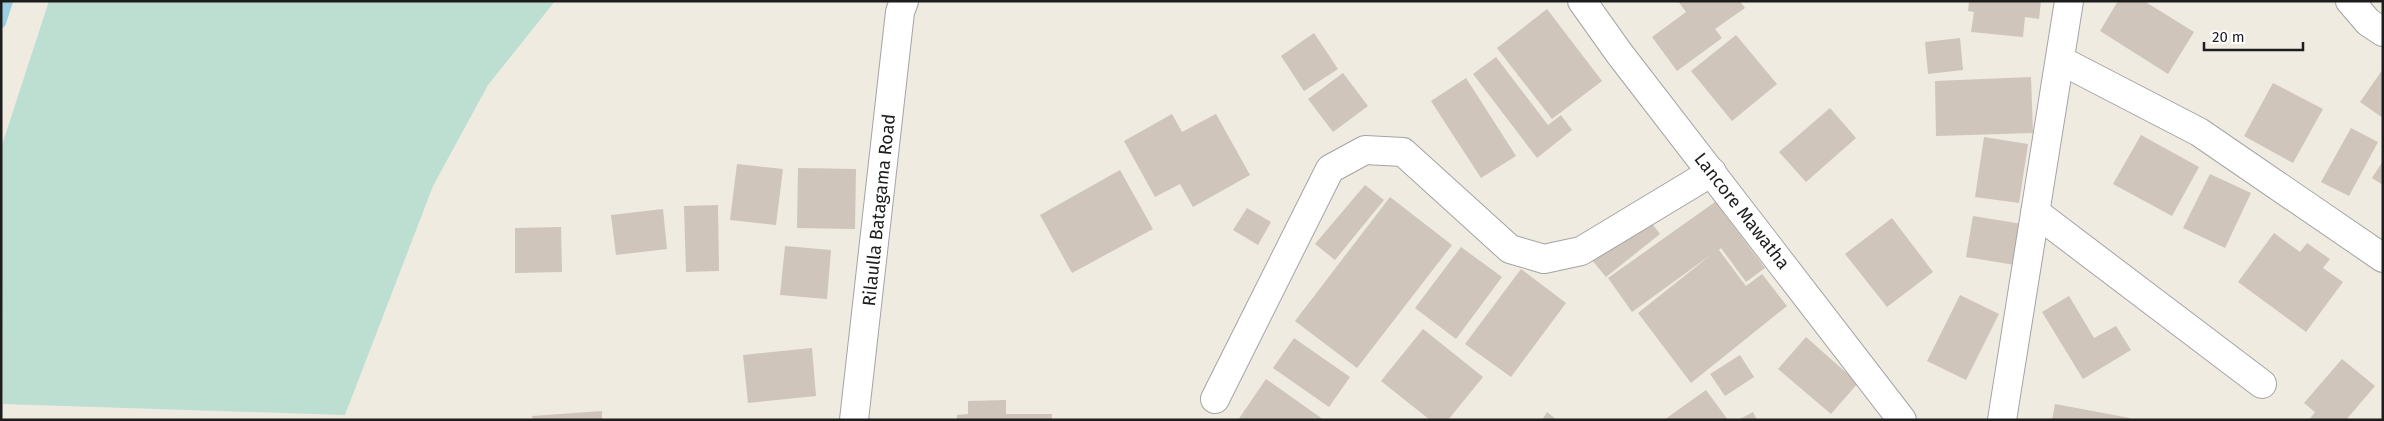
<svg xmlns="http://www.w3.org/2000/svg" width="2384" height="421" font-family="'Fira Sans',sans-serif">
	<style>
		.wetland { fill: #bcdfd1 }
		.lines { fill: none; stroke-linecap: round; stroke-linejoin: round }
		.stream { stroke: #9dcde1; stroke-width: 10 }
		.building { fill: #cfc5ba }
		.minor-casing { stroke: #a4a4a4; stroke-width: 30 }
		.minor { stroke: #fff; stroke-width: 28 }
		.labels { text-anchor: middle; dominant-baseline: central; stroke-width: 4; stroke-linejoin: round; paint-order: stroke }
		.street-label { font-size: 18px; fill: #1d1d1d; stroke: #fff }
	</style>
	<rect width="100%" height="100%" fill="#efebe1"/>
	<path class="wetland" d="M49,1h506l-67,84 -55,101 -88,229 -342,-11 -2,-256z"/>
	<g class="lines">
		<path class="stream" d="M1,23l7,-22"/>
	</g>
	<g class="building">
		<path d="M1678,1h62l5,7 -30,21 7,9 -45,33 -25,-34 34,-25z"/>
		<path d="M1969,1h72l-2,18 -14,-2 -2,20 -52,-5 3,-20 -6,-1z"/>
		<path d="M2118,1h26l50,31 -26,42 -68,-43z"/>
		<path d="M1547,9l55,72 -50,38 -55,-71z"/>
		<path d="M1314,33l24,36 -34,22 -23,-35z"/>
		<path d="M1736,35l41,49 -45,37 -41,-50z"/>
		<path d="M1960,38l3,32 -35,4 -3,-32z"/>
		<path d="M1496,57l52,68 13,-10 11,15 -35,28 -64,-84z"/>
		<path d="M2383,69v49l-23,-16z"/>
		<path d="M1343,73l25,33 -35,26 -25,-33z"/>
		<path d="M2031,77l2,56 -97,3 -1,-55z"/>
		<path d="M1466,78l50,78 -35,22 -50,-77z"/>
		<path d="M2273,83l50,26 -30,54 -49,-27z"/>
		<path d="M1830,108l26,30 -50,44 -27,-30z"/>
		<path d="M1172,114l10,18 34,-18 34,61 -57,32 -13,-23 -25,13 -31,-56z"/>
		<path d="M2351,128l27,14 -29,54 -28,-14z"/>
		<path d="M2141,135l58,32 -27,49 -59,-32z"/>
		<path d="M1984,137l44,7 -9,59 -44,-6z"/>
		<path d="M2383,161v24l-11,-7z"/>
		<path d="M737,164l46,5 -7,56 -46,-5z"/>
		<path d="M798,168l58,1 -1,60 -58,-1z"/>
		<path d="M1120,170l33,59 -81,44 -32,-58z"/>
		<path d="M2210,174l41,19 -26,55 -42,-20z"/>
		<path d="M1365,185l19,15 -49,60 -20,-16z"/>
		<path d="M1390,197l62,48 -95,123 -62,-47z"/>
		<path d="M1715,202l50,66 -19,14 -25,-34 -2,2 27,36 16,-12 25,32 -96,77 -53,-70 74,-59 -80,58 -24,-34z"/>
		<path d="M718,205l1,66 -33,1 -2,-66z"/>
		<path d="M1247,208l24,14 -13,23 -25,-15z"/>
		<path d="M663,209l4,40 -51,6 -5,-40z"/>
		<path d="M1646,216l14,18 -54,43 -15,-18z"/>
		<path d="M1973,216l49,8 -7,41 -49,-8z"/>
		<path d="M1892,218l41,54 -46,35 -42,-53z"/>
		<path d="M561,227l1,45 -47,1v-45z"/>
		<path d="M2274,233l26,19 7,-9 23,16 -7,9 20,14 -37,50 -68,-50z"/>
		<path d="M785,246l46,4 -4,49 -47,-4z"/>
		<path d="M1461,247l41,30 -46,62 -41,-31z"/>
		<path d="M1521,269l45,34 -55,74 -46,-33z"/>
		<path d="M1960,295l39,19 -33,66 -39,-19z"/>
		<path d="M2069,296l25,42 22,-12 15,24 -48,29 -41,-67z"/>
		<path d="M1423,329l60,48 -35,43h-18l-49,-39z"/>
		<path d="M1806,337l52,46 -27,31 -53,-45z"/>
		<path d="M1294,338l56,39 -21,30 -56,-39z"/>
		<path d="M812,348l4,48 -68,7 -5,-48z"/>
		<path d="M1740,355l14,22 -29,19 -15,-22z"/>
		<path d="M2342,359l33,27 -29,34h-37l6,-8 -11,-9z"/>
		<path d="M1266,379l58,41h-86z"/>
		<path d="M1706,390l22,30h-64z"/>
		<path d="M1006,400v14h46v6h-95v-5l11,-1v-13z"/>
		<path d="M2055,404l75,14 -1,2h-77z"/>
		<path d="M602,411v9h-69l-1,-4z"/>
		<path d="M1547,412l10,8h-15z"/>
		<path d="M1753,412l4,8h-19z"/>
	</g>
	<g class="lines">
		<g class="minor-casing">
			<g id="minor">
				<path d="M1582,1l37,52 283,367"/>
				<path d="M2350,1l18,21 15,10"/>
				<path d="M2060,60l139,72 184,126"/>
				<path d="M2035,212l227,172"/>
				<path d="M1215,399l115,-230 35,-19 38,2 107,97 34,10 37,-8 131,-79"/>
				<path d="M854,420l46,-408 4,-11"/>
				<path d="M2002,420l67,-419"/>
			</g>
		</g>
		<use href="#minor" class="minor"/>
	</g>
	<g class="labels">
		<g class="street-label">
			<text transform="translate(879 210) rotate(-84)">Rilaulla Batagama Road</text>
			<text transform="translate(1742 211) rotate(52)">Lancore Mawatha</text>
		</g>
	</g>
	<rect width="2384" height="421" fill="none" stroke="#1d1d1d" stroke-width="5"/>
	<path d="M2204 42v8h99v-8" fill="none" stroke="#1d1d1d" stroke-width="2.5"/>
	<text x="2212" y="42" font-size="15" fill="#1d1d1d" stroke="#ffffff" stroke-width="4" paint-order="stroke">20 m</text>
</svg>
